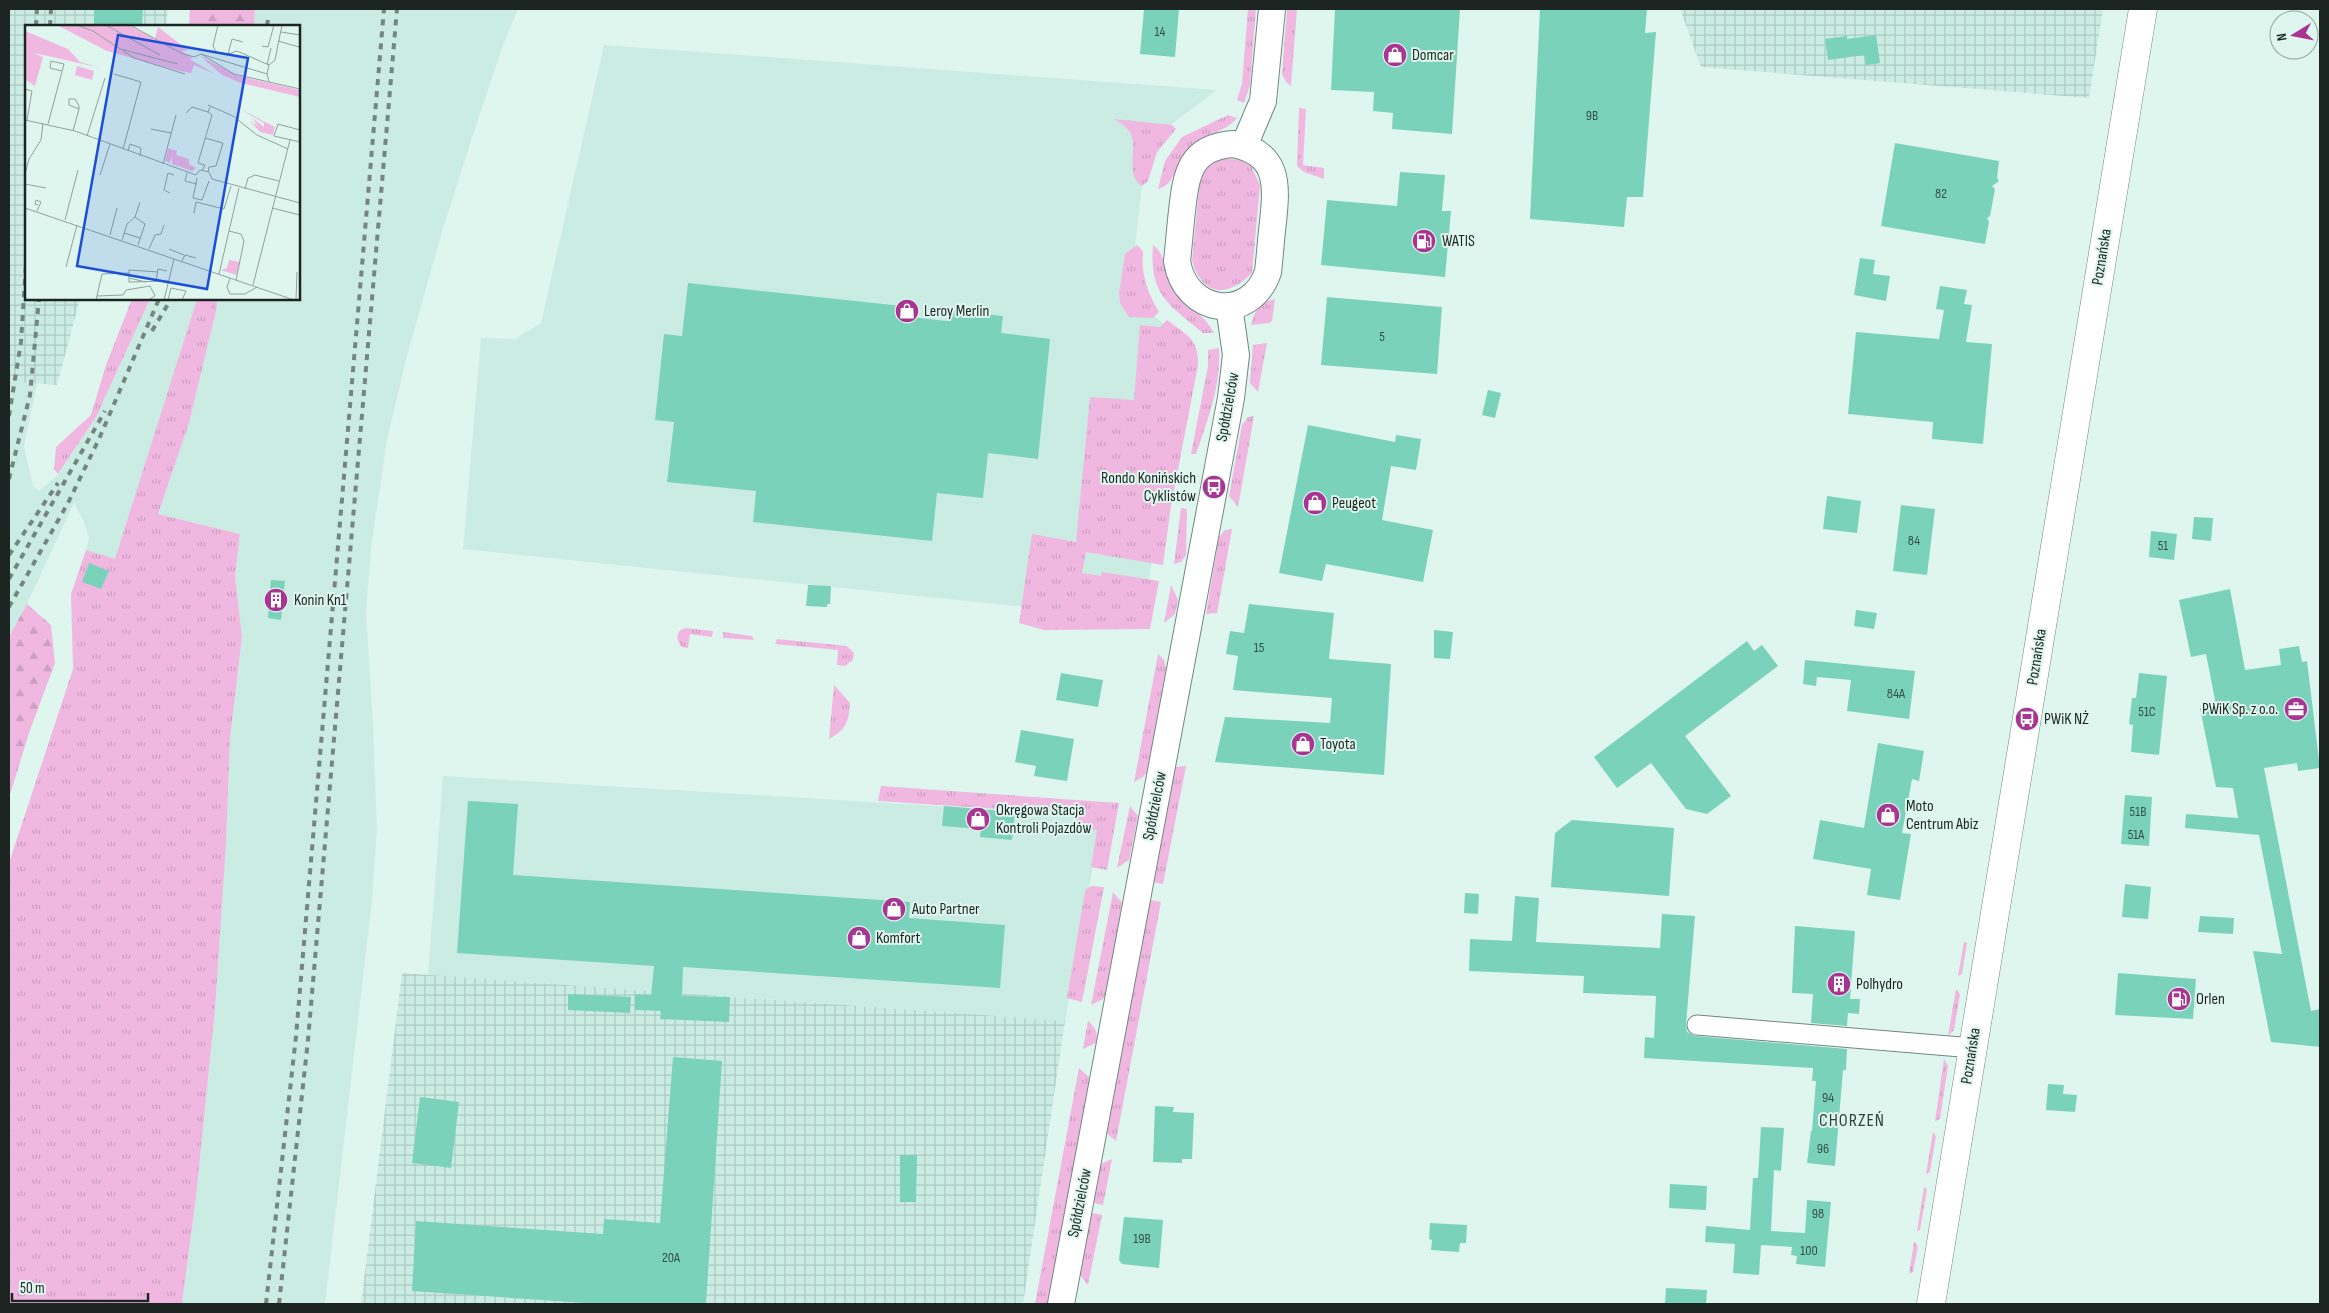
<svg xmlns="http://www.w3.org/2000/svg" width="2329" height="1313" font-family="'Sofia Sans Condensed',sans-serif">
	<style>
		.built { fill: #cbece2 }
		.industrial { fill: url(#industrial-grid) }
		.grass { fill: url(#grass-tufts) }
		.forest { fill: url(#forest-firs) }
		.building { fill: #7bd2bb }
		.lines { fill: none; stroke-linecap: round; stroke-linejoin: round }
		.street-casing { stroke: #728781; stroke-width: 21 }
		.secondary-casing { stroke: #728781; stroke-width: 28 }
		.primary-casing { stroke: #728781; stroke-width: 29 }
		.street { stroke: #fff; stroke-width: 19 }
		.secondary { stroke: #fff; stroke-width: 26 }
		.primary { stroke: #fff; stroke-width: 28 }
		.rail { stroke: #758580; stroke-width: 4; stroke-dasharray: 6 6; stroke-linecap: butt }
		.labels { text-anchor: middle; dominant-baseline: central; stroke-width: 4; stroke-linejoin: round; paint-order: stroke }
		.number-label { font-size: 14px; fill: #345048 }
		.poi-label { font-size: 16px; fill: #1c2522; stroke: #dff6ef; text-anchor: start }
		.street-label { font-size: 16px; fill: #1c2522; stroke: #dff6ef }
		.neighbourhood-label { font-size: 18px; letter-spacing: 1px; fill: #2f423d; stroke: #dff6ef }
		.inset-road { fill: none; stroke: #91a29d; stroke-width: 1 }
		.view { fill: #1d4ed8; fill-opacity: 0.15; stroke: #1d4ed8; stroke-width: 2.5 }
		.inset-edge { fill: none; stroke: #1c2522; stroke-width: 2.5 }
	</style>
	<defs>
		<pattern id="industrial-grid" width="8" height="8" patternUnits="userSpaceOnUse" patternTransform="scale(1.25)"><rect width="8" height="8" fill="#cbece2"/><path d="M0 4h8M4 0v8" fill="none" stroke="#aecac2"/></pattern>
		<pattern id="grass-tufts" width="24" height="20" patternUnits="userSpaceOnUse" patternTransform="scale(1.25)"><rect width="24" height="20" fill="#f0b8e1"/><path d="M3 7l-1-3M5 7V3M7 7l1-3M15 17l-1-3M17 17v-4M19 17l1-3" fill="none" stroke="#cd9ec1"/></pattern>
		<pattern id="forest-firs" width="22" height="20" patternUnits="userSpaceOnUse" patternTransform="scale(1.25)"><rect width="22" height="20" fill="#f0b8e1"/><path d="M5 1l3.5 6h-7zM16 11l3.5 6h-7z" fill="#cd9ec1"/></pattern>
	</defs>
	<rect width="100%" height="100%" fill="#dff6ef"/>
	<g class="built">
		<path d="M255,9h263l-15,36 -23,68 -39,122 -34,121 -20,84 -16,107 -5,65 7,113 4,105 -5,70 -47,404h-143l14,-107 19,-187 11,-166 4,-106 12,-101 -7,-61 5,-42 -82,-20 31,-91 27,-112 1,-12h82v-273h-45z"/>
		<path d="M604,45l613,45 -61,46 -13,40 -10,89 6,37 50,45 -47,272 -679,-70 18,-211 34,1 26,-16z"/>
		<path d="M150,299h47l-82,261 -29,-10 3,-13 -5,-15 -10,-19 -47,101 -18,33v-256l28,2 -13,63 9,40 6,5 20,-17 37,-57z"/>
		<path d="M443,776l659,40 -37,205 -637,-46z"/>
	</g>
	<g class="industrial">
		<path d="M9,9h159l-2,17h-140v273h54l-23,86 -48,-4z"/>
		<path d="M1680,9h423l-14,89 -388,-31z"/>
		<path d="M402,973l663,48 -42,283h-662z"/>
	</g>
	<g class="grass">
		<path d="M1248,9h8l-6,76 -6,18 -7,-3 5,-16z"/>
		<path d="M1287,9h10l-6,77 -5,-4 -4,-8z"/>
		<path d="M1299,108l7,1 -3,56 21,3v11l-20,-7 -7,-6z"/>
		<path d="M1228,115l9,3c-14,17 -39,16 -52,35 -9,12 -10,32 -27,36l7,-28 17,-24z"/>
		<path d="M1114,119l58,6 4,4 -19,23 -9,29 -6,5c-19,-13 -2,-37 -13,-55 -3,-5 -10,-9 -15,-12z"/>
		<path d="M1226,158l13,2 12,6 9,19 -8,88c-25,25 -50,24 -60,-13l8,-81c6,-13 13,-16 26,-21z"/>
		<path d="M1137,245l6,6c-2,23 4,41 16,61l-6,6 -24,-1 -9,-14 -1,-10 6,-39z"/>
		<path d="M1153,245c15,13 9,23 17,38 10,20 34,29 44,50h-11c-35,-29 -54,-38 -50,-88z"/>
		<path d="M132,299h18l-54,118 -38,57 -4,-5 2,-22 35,-32 15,-50z"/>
		<path d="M197,299h20l-1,12 -27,112 -31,91 82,20 -5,42 7,61 -12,101 -4,106 -11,166 -19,187 -14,107h-173v-441l64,-194 -2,-75 15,-44 29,9z"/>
		<path d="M1275,299l-3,22 -3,2 -18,2c3,-14 10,-23 24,-26z"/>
		<path d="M1167,320c20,15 32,19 31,45l-27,141 -8,59 -77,-13 -4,21 19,3 1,-4 57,9 -9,48 -106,1 -25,-7 13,-89 44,8 14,-145 44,3 6,-75 20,2z"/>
		<path d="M1267,343l-9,49 -8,-9 3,-38z"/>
		<path d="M1219,348c2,38 -11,71 -23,106h-5l17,-88v-16z"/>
		<path d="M1254,416l-16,91 -9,-11 13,-71 6,-8z"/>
		<path d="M1181,508l6,1 -1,46 -5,7 -7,2z"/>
		<path d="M1232,529l-15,84 -11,1 13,-77 6,-7z"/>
		<path d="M1171,585l7,15 -3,14 -11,9z"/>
		<path d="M686,628l27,3 -1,6 -22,-3 -2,14 -6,-1c-6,-7 -7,-17 4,-19z"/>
		<path d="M723,632l29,4 2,4 -31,-2z"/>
		<path d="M777,639l70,7 7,7 -1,7 -8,6 -8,-1 1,-15 -63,-6z"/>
		<path d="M1158,654l6,6 2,8 -19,104 -4,5 -9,5z"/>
		<path d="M834,685l16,18c-2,21 -3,25 -21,36z"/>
		<path d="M1186,766l-23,118 -11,-2 23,-115z"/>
		<path d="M881,786l238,17 -12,67 -16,-3 6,-37 -18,-2 -3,-14 -198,-13z"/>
		<path d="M1130,806l8,10 -9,44 -12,8z"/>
		<path d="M1092,886l12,1 -22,115 -15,-4 17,-101 2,-8z"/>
		<path d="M1113,892l9,11 -16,91 -3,5 -12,6z"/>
		<path d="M1150,900l11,2 -45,239 -10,-8z"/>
		<path d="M1964,942l3,1 -5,31 -4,2z"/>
		<path d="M1956,989l4,5 -6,36 -6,6z"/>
		<path d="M1088,1021c8,7 10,12 8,22l-13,6z"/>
		<path d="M1944,1059l4,7 -8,53 -5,2z"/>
		<path d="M1079,1068l10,9v6l-41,221h-13z"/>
		<path d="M1933,1132l3,4 -6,36 -4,2z"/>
		<path d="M1112,1159l-9,46 -9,-2 7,-39z"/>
		<path d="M1924,1187l3,2 -7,41 -3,1z"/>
		<path d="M1092,1213l10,2 -14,70 -8,-10z"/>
		<path d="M1914,1242l4,4 -5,26 -4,2z"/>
	</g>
	<g class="forest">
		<path d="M190,9h65l-1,17h-65z"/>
		<path d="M27,604l24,21 4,38 -26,70 -20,65v-161z"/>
	</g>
	<g class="building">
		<path d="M94,9h49l-1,17h-48z"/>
		<path d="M1144,9h35l-4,48 -35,-3z"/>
		<path d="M1335,9h125l-8,125 -60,-5 1,-16 -20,-2 1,-19 -43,-2z"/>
		<path d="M1540,9h107l-2,24 11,-1 -13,165h-16l-3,30 -94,-8z"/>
		<path d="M1876,35l4,28 -14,2 -2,-10 -36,5 -3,-21 22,-3v3z"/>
		<path d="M1895,143l104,18 -2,17 2,3 -7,5 3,3 -5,27 -3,2 2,4 -4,22 -104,-18z"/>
		<path d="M1400,172l45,3 -3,36h9l-6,66 -124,-12 6,-65 70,6z"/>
		<path d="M1860,258l15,2 -2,14 17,2 -4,25 -32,-6z"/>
		<path d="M688,283l223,24 -1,10 37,4 1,-11 55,6 -2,17 49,6 -12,120 -50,-6 -5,45 -46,-5 -5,48 -179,-19 3,-31 -89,-9 7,-60 -19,-2 9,-86 18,2z"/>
		<path d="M1940,286l27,4 -3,14 8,1 -6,37 26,2 -9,100 -51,-5 1,-17 -85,-8 8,-82 83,7 5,-29 -8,-1z"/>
		<path d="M1327,297l115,10 -5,67 -116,-9z"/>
		<path d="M1488,390l13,3 -6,25 -13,-3z"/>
		<path d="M1308,425l87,17 1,-7 25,4 -5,31 -25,-4 -9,54 51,10 -10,52 -97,-18 -4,17 -43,-8z"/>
		<path d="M1827,496l34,5 -4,32 -34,-4z"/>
		<path d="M1901,505l34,4 -8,66 -34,-4z"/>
		<path d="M2194,517l19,1 -2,23 -19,-2z"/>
		<path d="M2151,531l26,3 -3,26 -25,-3z"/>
		<path d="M89,563l20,8 -8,18 -19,-7z"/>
		<path d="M271,580l14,1 -4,39 -13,-2z"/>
		<path d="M808,585l23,1 -1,18h-3v3l-21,-1z"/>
		<path d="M2230,589l15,81 36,-5 -2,-16 20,-3 3,16 5,-1 13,107 -22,3 -1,-8 -33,5 47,243 9,-2v38l-49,-5 -18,-91 29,3 -23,-119 -74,-7 1,-14 52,4 -5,-30 -17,-1 -16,-79 16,-3 -10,-51 -15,3 -12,-57z"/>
		<path d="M1249,604l85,9 -5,46 62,5 -7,111 -169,-13 10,-45 105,6 2,-25 -99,-8 5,-34 -12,-2 4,-23 14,2z"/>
		<path d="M1856,610l21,3 -3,16 -20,-3z"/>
		<path d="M1434,630l19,2 -3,27 -16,-1z"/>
		<path d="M1747,641l7,10 8,-6 16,21 -93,70 46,60 -24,18 -21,-5 -35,-46 -34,25 -23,-31z"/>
		<path d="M1805,660l110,11 -6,48 -62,-8 4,-31 -34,-3 -1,9 -13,-2z"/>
		<path d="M1061,673l42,7 -5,27 -42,-7z"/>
		<path d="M2139,673l28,3 -8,79 -28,-3 2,-27 -4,-1 3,-26h4z"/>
		<path d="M1021,730l53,9 -7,42 -33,-5 2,-10 -21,-4z"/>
		<path d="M1878,743l46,8 -5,30 -7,-2 -10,54 9,1 -11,66 -33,-5 4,-26 -58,-10 7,-39 44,8z"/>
		<path d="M2125,795l27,2 -3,49 -28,-2z"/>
		<path d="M468,801l50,3 -5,71 397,27 -1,16 96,7 -5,63 -317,-21 -1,29 48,1 -1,25 -69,-3 1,-8 -26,-1v-16l16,1 3,-29 -197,-13z"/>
		<path d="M944,806l71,6 -3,28 -32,-3 1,-8 -39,-3z"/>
		<path d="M1572,820l102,8 -5,68 -118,-9 4,-54z"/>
		<path d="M2125,884l26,3 -3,32 -26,-2z"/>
		<path d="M1465,893l14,1 -1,20 -14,-1z"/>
		<path d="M1515,896l24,2 -3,44 124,6 2,-34 33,2 -9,109 1,7 9,4 151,13 -1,21h-3l-8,96 -28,-3 4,-32h1l4,-50h-4l1,-13 -169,-10 1,-21 9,1 2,-42 -73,-3 1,-17 -115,-5 1,-32 42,2z"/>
		<path d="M2200,916l34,2 -1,16 -35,-2z"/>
		<path d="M1795,926l60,5 -5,68h10l-1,15 -11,-1 -1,13 -36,-3 2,-29 -21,-1z"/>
		<path d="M2118,973l78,6 -3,40 -78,-4z"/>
		<path d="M568,994l63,3 -1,16 -62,-3z"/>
		<path d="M673,1057l49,4 -16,243h-107l-187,-13 4,-70 187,13 1,-15 56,4z"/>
		<path d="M2048,1084l16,1 -1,9 14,1 -2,17 -29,-2z"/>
		<path d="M420,1097l39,5 -8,66 -39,-5z"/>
		<path d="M1155,1106l19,1 -1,5 21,1 -2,46h-10v4l-29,-1z"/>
		<path d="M1761,1127l23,1 -3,43 -7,-1 -3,61 34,2 2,-33 24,2 -6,65 -29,-3 1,-8 -6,-1 1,-8 -31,-2 -2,30 -26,-2 2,-29 -30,-2 1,-16 44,4 3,-52h5z"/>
		<path d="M900,1155h17l-1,47h-16z"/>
		<path d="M1670,1184l37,2 -1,24 -37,-2z"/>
		<path d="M1124,1217l39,3 -4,48 -37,-4 -3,-4z"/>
		<path d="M1430,1223l37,2 -1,18h-6l-1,9 -28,-2 1,-10 -3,-1z"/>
		<path d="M1666,1288l41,2 -1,14h-41z"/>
	</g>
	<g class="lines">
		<g class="street-casing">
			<path id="street" d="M1697,1025l276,23"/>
		</g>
		<g class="secondary-casing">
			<g id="secondary">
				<path d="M1233,144c46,9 44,40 40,78 -2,16 -3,33 -5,50 -18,52 -83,42 -91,-11 2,-17 3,-33 5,-50 4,-37 8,-64 51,-67z"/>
				<path d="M1244,146l19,-45 9,-92"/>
				<path d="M1061,1304l170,-906 5,-43 -7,-49"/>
			</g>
		</g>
		<g class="primary-casing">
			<path id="primary" d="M1931,1304l212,-1295"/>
		</g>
		<use href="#street" class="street"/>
		<use href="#secondary" class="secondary"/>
		<use href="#primary" class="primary"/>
		<g class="rail">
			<path d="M36,26l1,-17"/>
			<path d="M50,26l1,-17"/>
			<path d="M267,26l1,-7"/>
			<path d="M152,331l19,-32"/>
			<path d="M9,416l12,-74 5,-78"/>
			<path d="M9,479l21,-84 9,-96"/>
			<path d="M9,555l49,-72"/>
			<path d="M9,579l96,-168"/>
			<path d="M9,607l59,-104 31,-64 60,-140"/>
			<path d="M266,1304l30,-268 88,-1027"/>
			<path d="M279,1304l29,-264 89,-1031"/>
		</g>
	</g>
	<defs>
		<g id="shop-disc" transform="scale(1.25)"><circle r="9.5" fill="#a73591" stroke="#dff6ef"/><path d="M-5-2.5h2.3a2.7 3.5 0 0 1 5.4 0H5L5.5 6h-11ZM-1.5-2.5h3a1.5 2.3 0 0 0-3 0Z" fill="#fff"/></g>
		<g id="fuel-disc" transform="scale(1.25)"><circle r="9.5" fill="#a73591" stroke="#dff6ef"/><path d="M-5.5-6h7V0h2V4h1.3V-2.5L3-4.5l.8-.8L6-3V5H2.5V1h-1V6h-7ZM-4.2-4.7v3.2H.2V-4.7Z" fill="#fff"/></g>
		<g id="bus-disc" transform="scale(1.25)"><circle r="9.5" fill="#a73591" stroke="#dff6ef"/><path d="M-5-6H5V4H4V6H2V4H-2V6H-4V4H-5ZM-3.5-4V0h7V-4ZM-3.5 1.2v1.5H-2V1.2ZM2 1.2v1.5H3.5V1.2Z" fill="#fff"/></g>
		<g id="building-disc" transform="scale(1.25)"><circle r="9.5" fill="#a73591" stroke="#dff6ef"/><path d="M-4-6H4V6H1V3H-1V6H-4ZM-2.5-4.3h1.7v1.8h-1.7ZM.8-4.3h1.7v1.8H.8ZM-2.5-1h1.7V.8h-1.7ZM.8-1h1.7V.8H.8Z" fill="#fff"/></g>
		<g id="office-disc" transform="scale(1.25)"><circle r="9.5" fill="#a73591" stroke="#dff6ef"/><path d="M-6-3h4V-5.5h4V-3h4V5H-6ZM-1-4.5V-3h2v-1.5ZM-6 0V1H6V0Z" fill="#fff"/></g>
	</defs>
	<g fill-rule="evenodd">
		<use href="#shop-disc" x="1395" y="55"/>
		<use href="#fuel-disc" x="1424" y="241"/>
		<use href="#shop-disc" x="907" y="311"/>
		<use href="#bus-disc" x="1214" y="487"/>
		<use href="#shop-disc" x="1315" y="503"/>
		<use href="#building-disc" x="276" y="600"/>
		<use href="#office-disc" x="2296" y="709"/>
		<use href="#bus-disc" x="2027" y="719"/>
		<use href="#shop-disc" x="1303" y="744"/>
		<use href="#shop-disc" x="1888" y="815"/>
		<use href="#shop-disc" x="978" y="819"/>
		<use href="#shop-disc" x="894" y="909"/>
		<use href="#shop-disc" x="859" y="938"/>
		<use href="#building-disc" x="1839" y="984"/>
		<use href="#fuel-disc" x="2179" y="999"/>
	</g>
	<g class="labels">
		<g class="number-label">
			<text x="1160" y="31">14</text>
			<text x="1592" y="115">9B</text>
			<text x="1941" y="193">82</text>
			<text x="1382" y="336">5</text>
			<text x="1914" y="540">84</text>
			<text x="2163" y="545">51</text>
			<text x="1259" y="647">15</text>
			<text x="1896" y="693">84A</text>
			<text x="2147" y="711">51C</text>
			<text x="2138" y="811">51B</text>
			<text x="2136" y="834">51A</text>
			<text x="1828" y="1097">94</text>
			<text x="1823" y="1148">96</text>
			<text x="1818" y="1213">98</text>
			<text x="1142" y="1238">19B</text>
			<text x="1809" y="1250">100</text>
			<text x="671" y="1257">20A</text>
		</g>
		<g class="poi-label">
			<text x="1412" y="55">Domcar</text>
			<text x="1442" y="241">WATIS</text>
			<text x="924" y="311">Leroy Merlin</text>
			<text x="1196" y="478" text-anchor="end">Rondo Konińskich<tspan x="1196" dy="18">Cyklistów</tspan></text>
			<text x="1332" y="503">Peugeot</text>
			<text x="294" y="600">Konin Kn1</text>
			<text x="2278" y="709" text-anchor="end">PWiK Sp. z o.o.</text>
			<text x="2044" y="719">PWiK NŻ</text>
			<text x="1320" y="744">Toyota</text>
			<text x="1906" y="806">Moto<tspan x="1906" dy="18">Centrum Abiz</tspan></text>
			<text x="996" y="810">Okręgowa Stacja<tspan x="996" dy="18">Kontroli Pojazdów</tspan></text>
			<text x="912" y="909">Auto Partner</text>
			<text x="876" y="938">Komfort</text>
			<text x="1856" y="984">Polhydro</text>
			<text x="2196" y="999">Orlen</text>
		</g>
		<g class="street-label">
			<text transform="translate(2102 257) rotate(-81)">Poznańska</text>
			<text transform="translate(1228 407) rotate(-80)">Spółdzielców</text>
			<text transform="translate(2037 657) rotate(-81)">Poznańska</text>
			<text transform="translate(1155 806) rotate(-79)">Spółdzielców</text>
			<text transform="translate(1971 1056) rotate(-81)">Poznańska</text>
			<text transform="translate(1080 1203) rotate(-79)">Spółdzielców</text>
		</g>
		<g class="neighbourhood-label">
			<text x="1852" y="1120">CHORZEŃ</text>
		</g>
	</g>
	<g transform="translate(25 25)">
		<rect width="275" height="275" fill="#dff6ef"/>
		<path d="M32,0h71l64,32 -1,3 24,14 -21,-9 -3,8 -11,-2 -73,-20zM0,6l43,18 12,13 21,6 -71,-16 -5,-3zM175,31l38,20 3,7 -19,-8zM213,83l37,19 -2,8 -13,-3 -10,-11 8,5 -6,-8 12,9v-4zM143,123l9,3 -1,4 13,4v5l7,4 -4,3 -20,-7v-8l-2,7 -5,-2zM204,235l11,2 -4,13 -15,-5 6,-2z" fill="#f0b8e1"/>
		<path d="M133,2l30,23 -7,2 -26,-14zM0,24l18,8 -8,29 -10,-7zM213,51l62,14v7l-59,-14z" fill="#f0b8e1"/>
		<path d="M52,41l17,5 -2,9 -17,-5z" fill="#f0b8e1"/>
		<path class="inset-road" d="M52,0l16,6 27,18 58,15M81,0l54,30M105,0l51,28 13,4 7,-3 33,20 66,15M193,0l-5,21 3,6 12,2 4,-15 11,3M256,7l19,3M253,16l21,6M237,21l6,1 6,-22M98,26l11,7 51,16M176,29l66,20 2,8M203,29l9,-3 32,14M242,40l4,-17M89,49l27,8 -18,67M242,49l2,-9 6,-5 7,-35M0,64l7,2 -5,29M183,80l25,11 24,19 31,14M161,88l6,-6 16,5M0,95l50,11 121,44M23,99l16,-60 -13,-3 -1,7 12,3M126,104l20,4M275,105l-22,-6 -4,12 26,6M48,106l6,-22v-3l-4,-7h-6v6l10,4M62,111l18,-58M180,113l18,5 -7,23 -7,1 -1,5M103,126l2,-7 11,4 -1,8M138,139l13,-49M177,146l3,-6 -7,-2 14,-48 -4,-3 2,-5M162,148l-2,8 12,3M0,149l4,-15 12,-19 2,-17M75,150l10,-31M171,150l4,-5 9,2 3,7M172,153l-4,20 9,2 7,-19M187,154l88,24M0,159l21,4M220,164l3,-11 7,-3 24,6M145,168l-6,-3 4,-17 6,2M0,183l269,92M247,183l28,7M12,186l4,-9 -5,-2 -1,4 3,1M169,188l2,-11 28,7 7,-23M40,195l13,-50M204,206l12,3 3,7 -8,39M99,208l16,5M85,210l7,-27M97,215l5,-16 8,-7M113,220l7,-21 -10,-7 5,-15M124,224l6,-14 6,-1 3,-9M144,224l15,6M157,236l3,-6 11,3M41,242l11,-42M133,247l-29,-2v12l40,-1M194,249l20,-86M104,253l17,4M205,253l-3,9 3,7h15l12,-7M131,256l2,-12 9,2M228,260l37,-145M72,271l26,-1 3,-5 24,-4 5,10 -7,4M71,275l6,-26 27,-1M139,275l10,-41M143,275l3,-12 15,3 -4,9M271,275l1,-28"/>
		<path class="view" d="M93,10l130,23 -41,231 -130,-23z"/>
		<rect width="275" height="275" class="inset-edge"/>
	</g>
	<rect width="2329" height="1313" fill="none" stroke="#1c2522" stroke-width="20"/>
	<g transform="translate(2294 35) rotate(260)"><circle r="24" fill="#dff6ef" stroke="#91a29d"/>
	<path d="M0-4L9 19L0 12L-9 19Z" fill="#a73591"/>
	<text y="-8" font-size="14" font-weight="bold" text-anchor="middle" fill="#1c2522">N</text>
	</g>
	<path d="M12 1293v8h136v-8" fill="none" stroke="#1c2522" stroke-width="2.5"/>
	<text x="20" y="1293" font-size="15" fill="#1c2522" stroke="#dff6ef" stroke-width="4" paint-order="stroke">50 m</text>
</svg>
